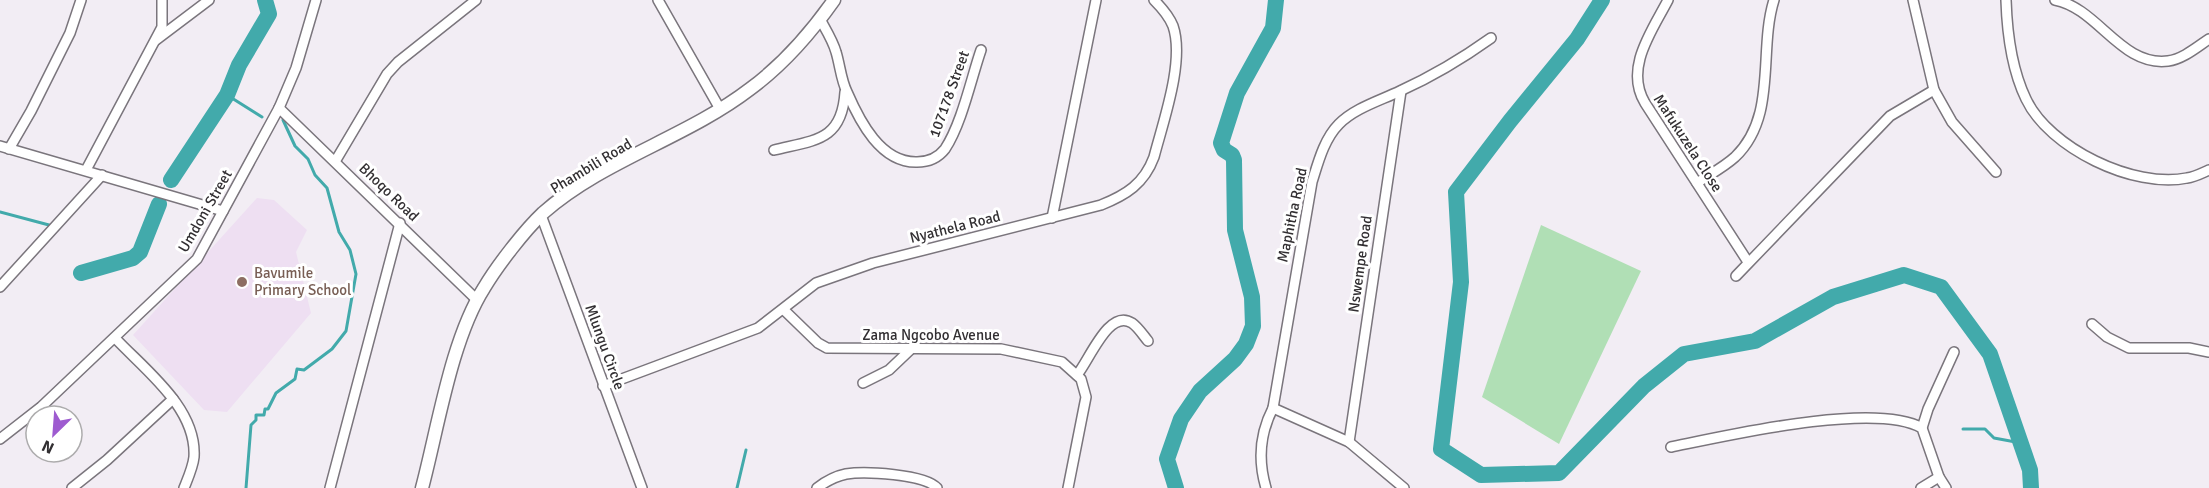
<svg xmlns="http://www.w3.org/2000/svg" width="2209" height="488" font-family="Signika,sans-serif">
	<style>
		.education { fill: #eedff2 }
		.green { fill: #b0dfb5 }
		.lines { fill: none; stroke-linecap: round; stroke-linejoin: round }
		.stream { stroke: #42aaab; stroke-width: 3 }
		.river { stroke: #42aaab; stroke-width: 16 }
		.minor-casing { stroke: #7a757c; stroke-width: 12 }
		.tertiary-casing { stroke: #7a757c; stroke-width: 15 }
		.minor { stroke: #fff; stroke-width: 9 }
		.tertiary { stroke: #fff; stroke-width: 12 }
		.education-dot { fill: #8d6e63; stroke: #fff; stroke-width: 2 }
		.labels { text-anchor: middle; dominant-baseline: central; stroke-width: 6; stroke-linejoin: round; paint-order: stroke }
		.street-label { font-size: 15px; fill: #322f32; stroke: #fff }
		.education-label { font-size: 15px; fill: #785e54; stroke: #fff; text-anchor: start }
	</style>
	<rect width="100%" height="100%" fill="#f2edf4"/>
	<path class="education" d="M257,198l17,2 33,30 -11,22 15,61 -84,99 -23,-2 -71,-75z"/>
	<path class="green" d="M1541,225l100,46 -82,173 -77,-47z"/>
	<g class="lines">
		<g class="stream">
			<path d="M227,95l35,22"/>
			<path d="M0,212l49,13"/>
			<path d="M1963,429h22l9,9 27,5"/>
			<path d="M246,488l5,-63 5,-5v-5h8l1,-6h3l8,-16 19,-14 2,-10 7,1 28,-21 14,-18 10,-57 -6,-24 -11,-18 -12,-44 -12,-13 -7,-16 -13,-13 -12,-26"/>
			<path d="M737,488l9,-38"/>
		</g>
		<g class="river">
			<path d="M1602,0l-25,39 -67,82 -54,71 5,90 -20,167 40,26 78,-2 85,-87 40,-32 71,-13 78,-44 71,-22 37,12 49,67 40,116 1,18"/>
			<path d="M171,180l56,-85 12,-30 30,-51 -4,-14"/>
			<path d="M81,273l52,-15 7,-6 19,-48"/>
			<path d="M1176,488l-9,-29 14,-40 19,-28 35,-32 11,-15 7,-18 -1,-29 -17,-67 -1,-70 -2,-5 -8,-5 -3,-7 16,-50 36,-65 3,-28"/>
		</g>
		<g class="minor-casing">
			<g id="minor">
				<path d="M658,0l62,109"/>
				<path d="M1668,0c-16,31 -44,68 -23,103l103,159"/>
				<path d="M1913,0l21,90 18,32 44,50"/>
				<path d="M2006,0c1,31 6,70 20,99 23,49 108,90 161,79 8,-1 15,-5 22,-8"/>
				<path d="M2055,0c43,8 66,67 113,61 15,-2 29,-14 41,-22"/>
				<path d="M820,19c6,11 13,22 16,33 4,13 5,28 11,40 13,30 34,71 70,70 11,0 21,-4 28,-13 17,-26 26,-70 36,-99"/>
				<path d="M156,40l53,-40"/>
				<path d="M279,108l198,192"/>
				<path d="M0,146l223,65"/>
				<path d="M9,149l22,-38 39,-78 11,-33"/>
				<path d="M774,150c41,-10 68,-9 71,-58"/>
				<path d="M336,160l51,-86 11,-12 78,-62"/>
				<path d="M86,170l76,-143v-27"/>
				<path d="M1697,183c12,-8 27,-16 38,-26 43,-41 23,-106 39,-157"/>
				<path d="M541,215l101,273"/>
				<path d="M1052,218l44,-218"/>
				<path d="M1736,276l154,-160 44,-26"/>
				<path d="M0,287l102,-112"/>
				<path d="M784,310l34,33 9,5 174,1 61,13 19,17 5,18 -18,91"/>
				<path d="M2092,324l15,13 22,11h60l20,4"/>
				<path d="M115,338c30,32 82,70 79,119 -1,10 -6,21 -10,31"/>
				<path d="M1077,375c13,-16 32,-67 55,-52 6,4 11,12 16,18"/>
				<path d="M863,383l26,-13 21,-20"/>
				<path d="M603,386l155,-58 58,-45 57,-20 228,-58c25,-10 43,-21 53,-48 9,-35 31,-96 19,-131 -4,-10 -11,-18 -19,-26"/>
				<path d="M1273,408l76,34 55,46"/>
				<path d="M1922,428l6,-19 26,-57"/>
				<path d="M0,439l41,-32 156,-148 82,-151 17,-40 20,-68"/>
				<path d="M1349,442l52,-351"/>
				<path d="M1671,447c54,-11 204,-46 251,-19l17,49 7,11"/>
				<path d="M72,488l35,-28 66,-61"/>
				<path d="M330,488l70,-265"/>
				<path d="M817,488c8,-6 19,-12 29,-14 18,-3 79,0 91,14"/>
				<path d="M1266,488c-8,-27 -6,-55 7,-80l39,-226c6,-19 12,-43 27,-58 16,-16 40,-23 61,-33 31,-14 63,-33 91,-53"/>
				<path d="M1921,488l18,-11"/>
			</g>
		</g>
		<g class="tertiary-casing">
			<path id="tertiary" d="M422,488c16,-60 29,-148 62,-200 13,-22 40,-57 59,-75 60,-53 143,-75 207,-124 34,-25 60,-55 84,-89"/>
		</g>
		<use href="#minor" class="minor"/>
		<use href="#tertiary" class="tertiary"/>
	</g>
	<circle class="education-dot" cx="242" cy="282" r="6"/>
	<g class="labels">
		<g class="street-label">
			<text transform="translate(949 94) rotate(-70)">107178 Street</text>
			<text transform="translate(1688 143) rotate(57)">Mafukuzela Close</text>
			<text transform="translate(591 166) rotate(-31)">Phambili Road</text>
			<text transform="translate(389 192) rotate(44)">Bhoqo Road</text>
			<text transform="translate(205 211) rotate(-60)">Umdoni Street</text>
			<text transform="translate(1292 215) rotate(-78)">Maphitha Road</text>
			<text transform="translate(955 227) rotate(-14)">Nyathela Road</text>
			<text transform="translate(1360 264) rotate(-82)">Nswempe Road</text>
			<text x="931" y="335">Zama Ngcobo Avenue</text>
			<text transform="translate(605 347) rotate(70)">Mlungu Circle</text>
		</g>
		<g class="education-label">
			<text x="254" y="273">Bavumile<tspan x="254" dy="17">Primary School</tspan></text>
		</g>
	</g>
	<g transform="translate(54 434) rotate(205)"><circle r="28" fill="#ffffff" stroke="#adacad" stroke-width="1.5"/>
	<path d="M0-4.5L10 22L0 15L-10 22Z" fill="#9e5bd0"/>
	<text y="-9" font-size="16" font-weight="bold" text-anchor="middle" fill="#322f32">N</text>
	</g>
</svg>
